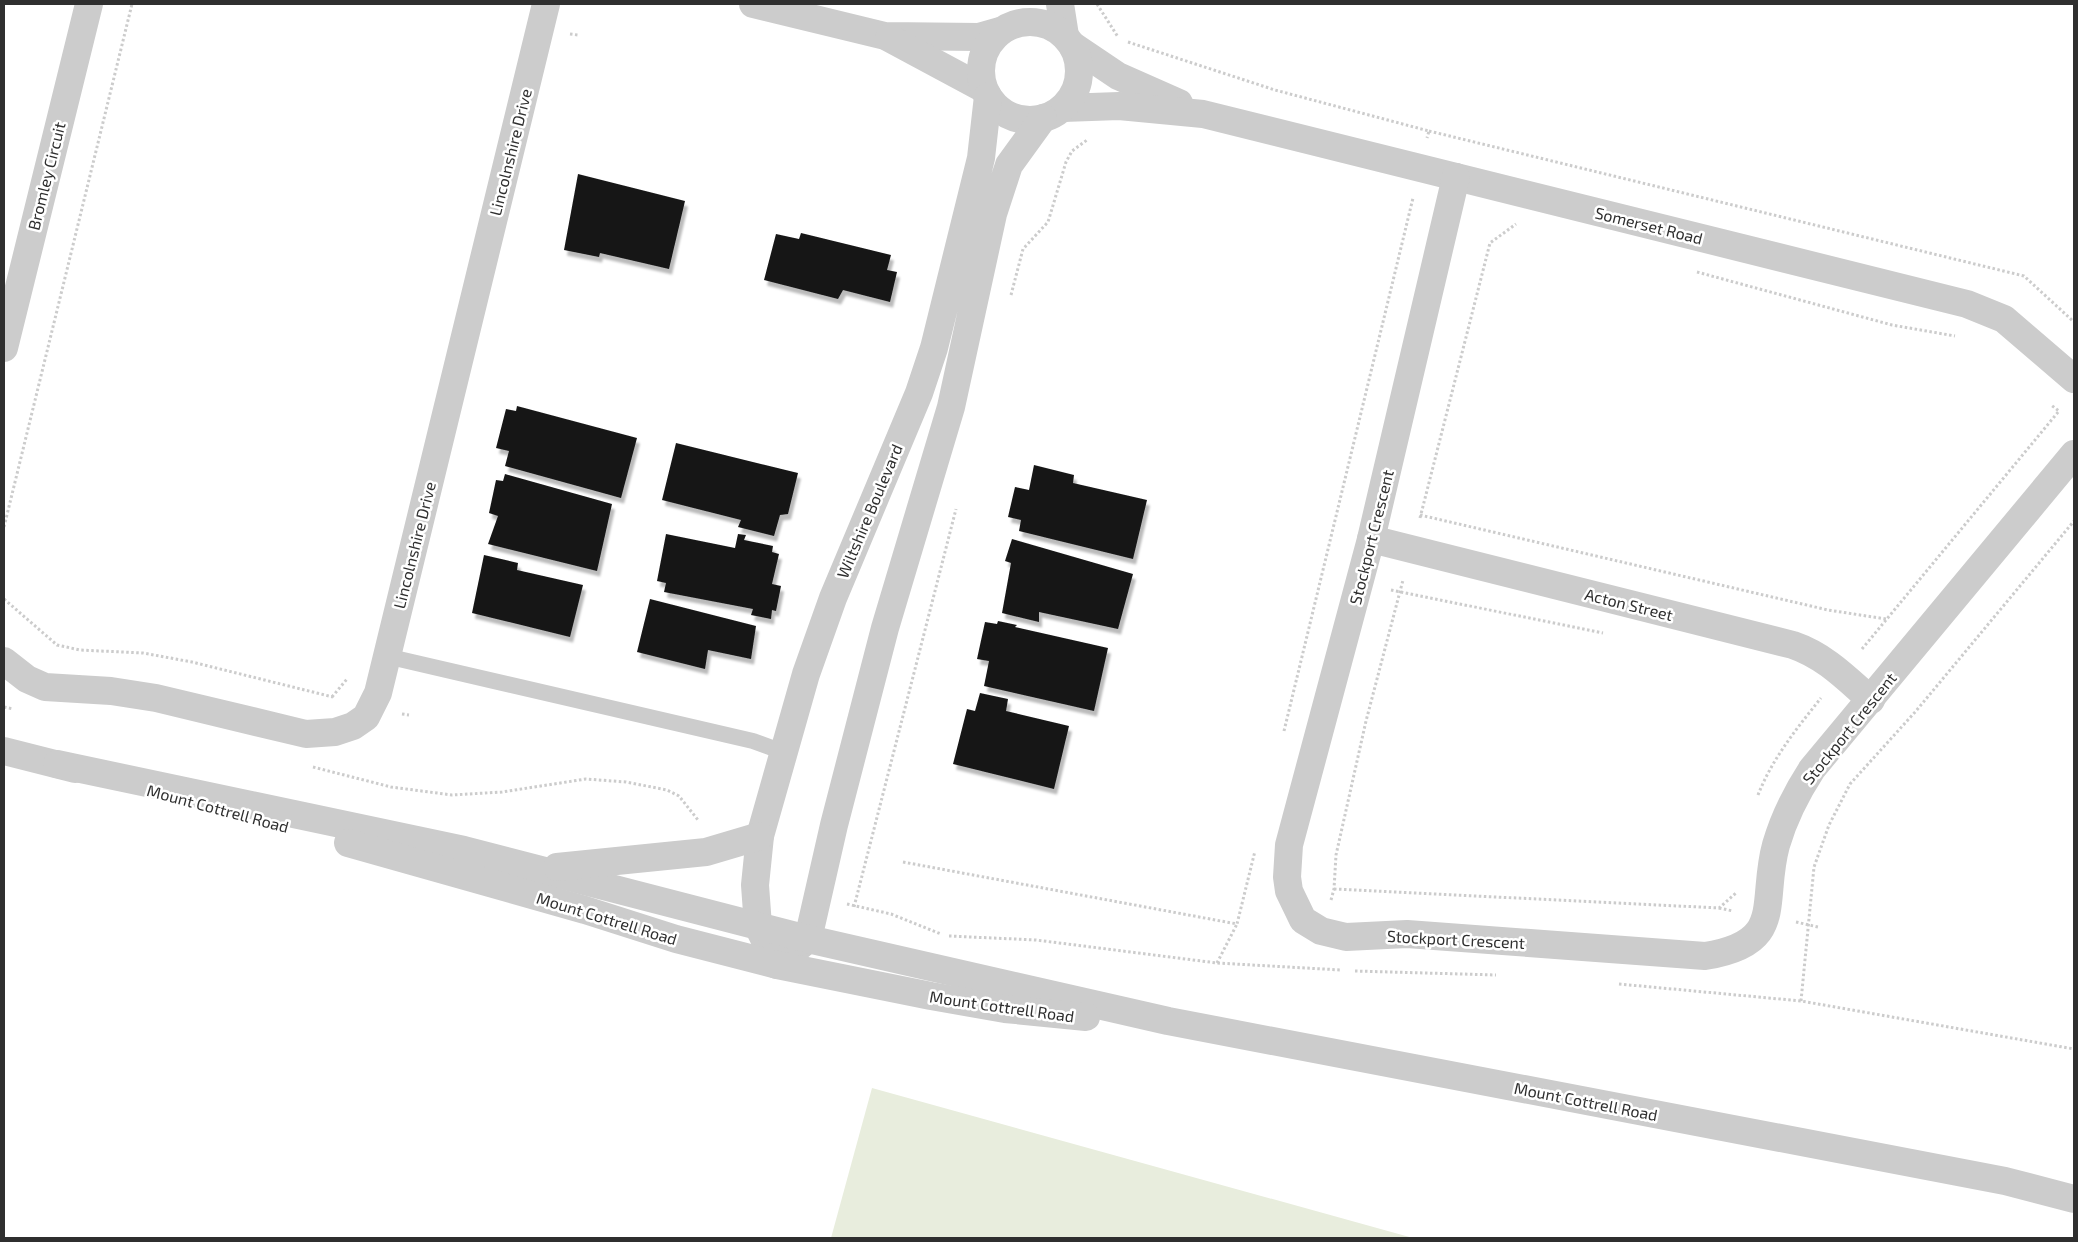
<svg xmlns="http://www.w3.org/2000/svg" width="2078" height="1242" font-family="'Exo 2',sans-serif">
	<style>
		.green { fill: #e8eddd }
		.building { fill: #161616; filter: url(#shadow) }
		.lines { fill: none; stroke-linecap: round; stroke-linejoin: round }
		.path { stroke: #ccc; stroke-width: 3; stroke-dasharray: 2.5 2.5; stroke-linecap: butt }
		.service { stroke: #ccc; stroke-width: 16 }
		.minor { stroke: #ccc; stroke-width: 28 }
		.tertiary { stroke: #ccc; stroke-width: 28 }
		.labels { text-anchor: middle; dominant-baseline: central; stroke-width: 5; stroke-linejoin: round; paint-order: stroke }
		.street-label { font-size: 16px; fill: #2f2f2f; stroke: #fff }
	</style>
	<defs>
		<filter id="shadow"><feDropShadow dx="3" dy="5.5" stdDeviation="1" flood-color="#0004"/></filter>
	</defs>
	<rect width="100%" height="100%" fill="#fff"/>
	<path class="green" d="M872,1088l541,150h-582z"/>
	<g class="building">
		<path d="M578,174l107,27 -16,68 -69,-16 -1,4 -35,-7z"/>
		<path d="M801,233l90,22 -4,15 10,2 -7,30 -47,-12 -5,9 -74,-19 12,-46 23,5z"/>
		<path d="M517,406l120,32 -16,60 -116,-32 4,-15 -13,-3 10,-39 10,2z"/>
		<path d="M676,443l122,30 -10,41 -8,1 -6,21 -36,-9 3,-7 -79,-20z"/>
		<path d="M1034,465l40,10 -1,8 74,17 -14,59 -114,-28 2,-11 -13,-3 7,-30 14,3z"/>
		<path d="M505,474l107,30 -15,67 -109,-27 10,-28 -9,-3 7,-33 7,1z"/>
		<path d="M666,534l69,14 3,-14 8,1 -2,5 29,6 -1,6 7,2 -7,30 9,2 -5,25 -4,-1 -1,9 -20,-4 2,-6 -89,-17 2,-9 -9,-2z"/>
		<path d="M1012,539l121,35 -15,55 -79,-17v10l-37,-9 9,-50 -6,-2z"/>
		<path d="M484,555l34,8 -1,7 66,15 -13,52 -98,-24z"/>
		<path d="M650,599l106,27 -5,33 -43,-9 -3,19 -68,-17z"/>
		<path d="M998,621l19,4 -2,2 93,21 -14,63 -110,-25 5,-25 -12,-2 8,-37 12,2z"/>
		<path d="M980,693l28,6 -2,12 63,15 -15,63 -101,-25 14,-55 8,2z"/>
	</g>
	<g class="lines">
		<g class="path">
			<path d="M1097,4l21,33"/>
			<path d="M570,34l8,1"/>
			<path d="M1128,42l147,48 154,41 -2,7"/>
			<path d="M1429,131l595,145 50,46"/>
			<path d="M1697,272l195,53 63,11"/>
			<path d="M1011,295l12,-46 25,-27 18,-60 6,-11 15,-11"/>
			<path d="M1420,515l408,95 58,9"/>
			<path d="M1420,518l70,-275 26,-19"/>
			<path d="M4,527l128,-523"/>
			<path d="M1391,590l212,43"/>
			<path d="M4,599l53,46 23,5 63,3 49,9 141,35"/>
			<path d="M1862,649l197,-238 -8,-6"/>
			<path d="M332,697l15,-18"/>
			<path d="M4,707l9,2"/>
			<path d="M402,714l7,1"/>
			<path d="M1284,731l129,-533"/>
			<path d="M313,767l78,20 61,8 50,-3 84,-13 40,3 41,8 12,6 19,24"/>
			<path d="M1758,795c14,-36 39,-67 63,-97"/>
			<path d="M903,862l334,62 18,-73"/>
			<path d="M1334,889l385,19 17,-15"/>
			<path d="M1331,900l3,-11 2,-34 30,-134 37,-141"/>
			<path d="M847,904l44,10 50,20"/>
			<path d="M854,907l102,-398"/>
			<path d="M1719,908l14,3"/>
			<path d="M1796,922l22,5"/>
			<path d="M949,936l87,4 181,23 124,7"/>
			<path d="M1217,963l20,-39"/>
			<path d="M1355,971l141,4"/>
			<path d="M1619,984l182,17 273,48"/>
			<path d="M1801,1001l13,-134 15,-42 21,-41 66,-73 158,-190"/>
		</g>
		<path class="service" d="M386,656l367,85 30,11"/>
		<g class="minor">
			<path d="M753,4l132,32 94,1 21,-6"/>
			<path d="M889,38l95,51"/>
			<path d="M1072,45l46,31 61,27"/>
			<path d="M1063,108l56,-2 84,8 764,190 37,15 70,60"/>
			<path d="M1456,177l-85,362 -82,306 -2,32 2,14 14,29 18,11 25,6 61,-3 298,22c82,-13 55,-53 71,-111 8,-28 21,-53 36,-76l262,-315"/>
			<path d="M4,348l85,-344"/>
			<path d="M1371,539l422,106c32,11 53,33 78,55"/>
			<path d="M4,661l23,18 18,8 66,4 45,7 150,36 29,-2 18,-6 13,-9 12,-24 168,-689"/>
		</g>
		<g class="tertiary">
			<path d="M1060,4l5,32"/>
			<circle cx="1030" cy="71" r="49"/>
			<path d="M988,96l-7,62 -47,190 -15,45 -86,205 -27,76 -46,162 -5,49 3,41 19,39 31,-26 26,-114 51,-197 66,-221 42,-193 16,-49 34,-47"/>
			<path d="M4,751l71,18"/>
			<path d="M57,764l407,86 344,89 360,82 837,160 69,18"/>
			<path d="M348,843l237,67 91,29 101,26 154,31 74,13 81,8"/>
			<path d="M557,867l149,-15 54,-16"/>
		</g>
	</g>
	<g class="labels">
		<g class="street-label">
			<text transform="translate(510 152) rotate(-76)">Lincolnshire Drive</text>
			<text transform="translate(46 176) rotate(-76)">Bromley Circuit</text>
			<text transform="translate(1649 225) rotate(14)">Somerset Road</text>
			<text transform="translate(869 511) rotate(-67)">Wiltshire Boulevard</text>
			<text transform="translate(1371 537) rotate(-76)">Stockport Crescent</text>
			<text transform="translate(414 545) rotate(-76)">Lincolnshire Drive</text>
			<text transform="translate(1629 604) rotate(14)">Acton Street</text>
			<text transform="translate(1849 728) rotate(-51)">Stockport Crescent</text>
			<text transform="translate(218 808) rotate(15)">Mount Cottrell Road</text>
			<text transform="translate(607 918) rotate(17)">Mount Cottrell Road</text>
			<text transform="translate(1456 939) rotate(3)">Stockport Crescent</text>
			<text transform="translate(1002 1006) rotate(8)">Mount Cottrell Road</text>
			<text transform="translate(1586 1101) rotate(11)">Mount Cottrell Road</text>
		</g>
	</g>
	<rect width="2078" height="1242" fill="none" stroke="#2f2f2f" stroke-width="10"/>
</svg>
